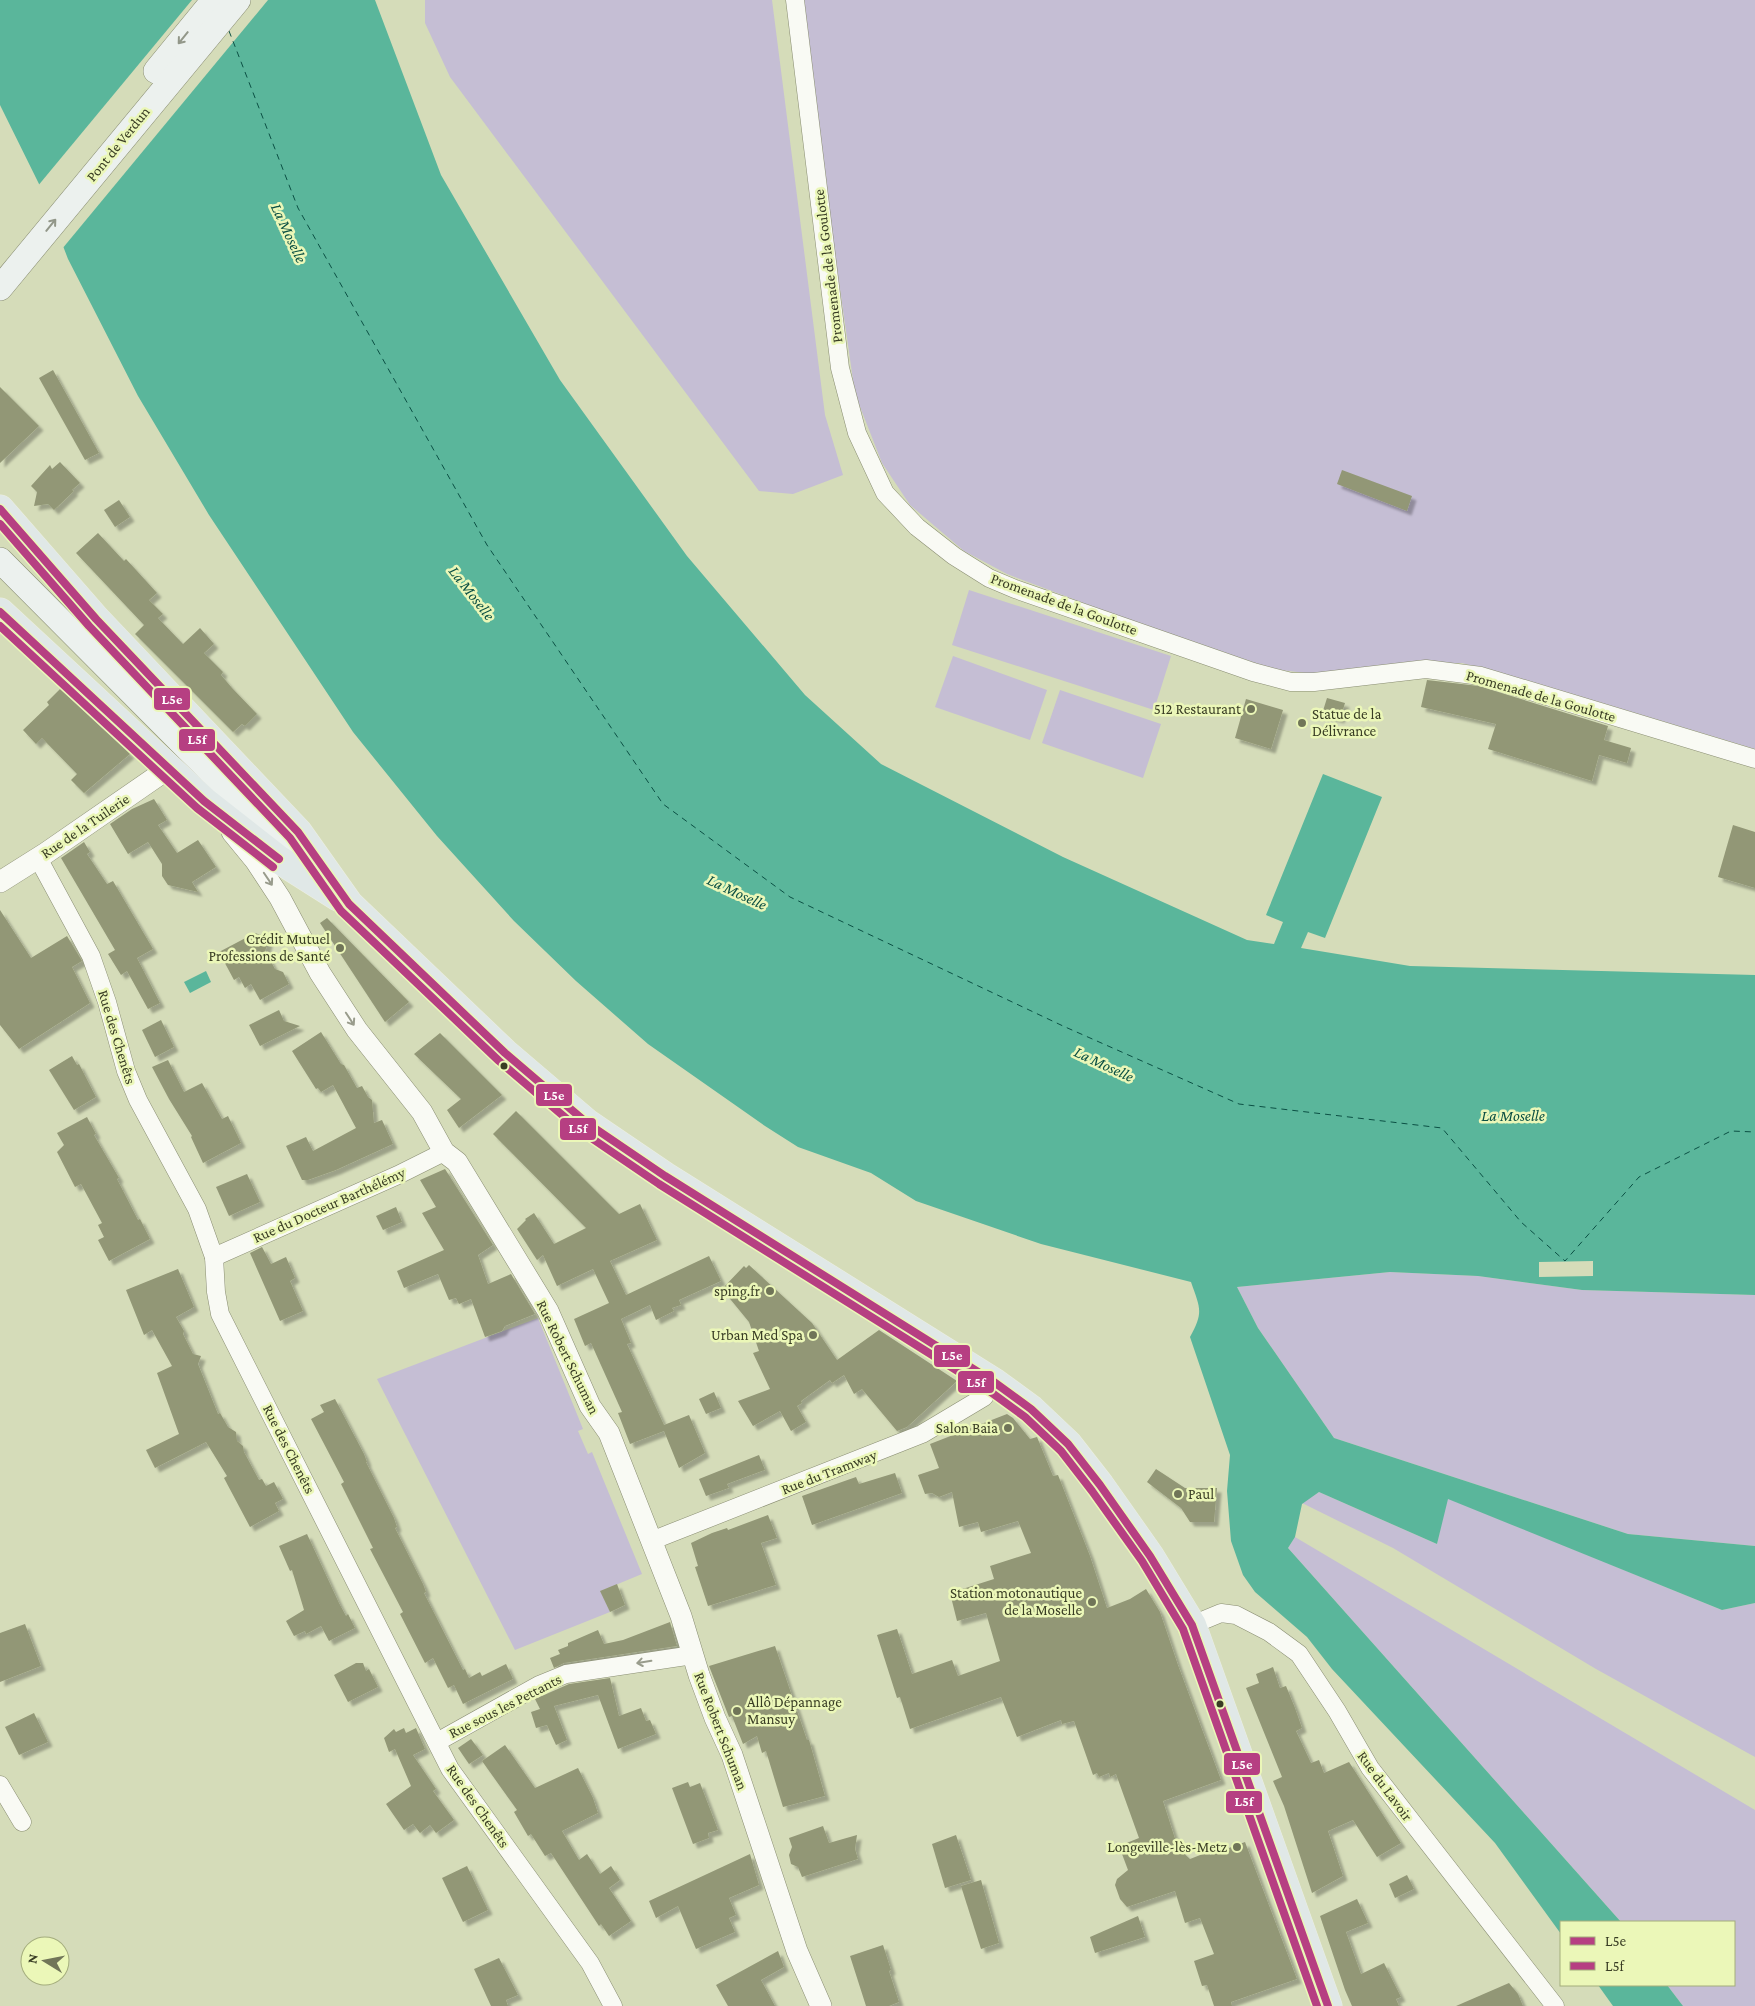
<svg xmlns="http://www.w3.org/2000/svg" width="1755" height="2006" font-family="'Crimson Pro',serif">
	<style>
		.green { fill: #c5bed4 }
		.water { fill: #5ab69b }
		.pier { fill: #d5dcb9 }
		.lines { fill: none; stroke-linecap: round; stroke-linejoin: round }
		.ferry { stroke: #0b5044; stroke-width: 1; stroke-dasharray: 6 5; stroke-linecap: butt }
		.building { fill: #929776; filter: url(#shadow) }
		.minor-casing { stroke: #898d72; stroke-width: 19 }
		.tertiary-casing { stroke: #898d72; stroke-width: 22 }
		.secondary-casing { stroke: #898d72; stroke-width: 26 }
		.primary-casing { stroke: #ecefe0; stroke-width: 29 }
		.minor { stroke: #f9faf4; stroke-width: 18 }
		.tertiary { stroke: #f9faf4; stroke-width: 21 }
		.secondary { stroke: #ecf1ee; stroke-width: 25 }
		.primary { stroke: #e0e8e7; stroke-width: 28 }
		.bus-1-casing { stroke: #ebf7b8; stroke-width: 11 }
		.bus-2-casing { stroke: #ebf7b8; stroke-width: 11 }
		.bus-1 { stroke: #b63f82; stroke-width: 8 }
		.bus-2 { stroke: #b63f82; stroke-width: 8 }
		.oneway { stroke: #929789 }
		.oneway2 { stroke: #999c8c }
		.poi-dot { fill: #707558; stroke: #ebf7b8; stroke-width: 2 }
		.bus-dot { fill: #393d24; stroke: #ebf7b8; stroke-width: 2 }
		.labels { text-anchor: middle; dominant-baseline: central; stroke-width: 5; stroke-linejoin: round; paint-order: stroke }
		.street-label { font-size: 15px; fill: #393d24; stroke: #ebf7b8 }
		.poi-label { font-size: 15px; fill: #393d24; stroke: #ebf7b8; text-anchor: end }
		.water-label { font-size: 16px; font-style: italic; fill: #0b5044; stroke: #ebf7b8 }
		.line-badge { stroke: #ebf7b8; stroke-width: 2 }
		.badge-label { font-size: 14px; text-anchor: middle; font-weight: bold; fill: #fff }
	</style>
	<defs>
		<filter id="shadow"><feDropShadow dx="4.5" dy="4.5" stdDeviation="1" flood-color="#0004"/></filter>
	</defs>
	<rect width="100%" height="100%" fill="#d5dcb9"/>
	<g class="green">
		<path d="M425,0h347l53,415 18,60 -50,19 -34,-3 -309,-414 -25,-54z"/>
		<path d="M803,0h952v749l-233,-70 -60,-16h-36l-113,11 -40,-5 -155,-53 -111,-42 -43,-23 -54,-46 -28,-42 -27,-69 -38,-266z"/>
		<path d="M969,590l202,66 -17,54 -202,-65z"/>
		<path d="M953,656l94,34 -17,50 -95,-33z"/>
		<path d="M1060,690l101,34 -18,54 -101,-35z"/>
		<path d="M1390,1272l88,4 104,14 173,5v251l-127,-12 -294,-96 -76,-110 -21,-41z"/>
		<path d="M538,1318l45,111 -5,2 10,23 4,-2 50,122 -41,17 9,21 -95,38 -138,-271z"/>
		<path d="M1319,1492l118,52 10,-46 275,112 33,-7v154l-159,-88 -203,-121 -91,-45z"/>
		<path d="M1295,1537l460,273v196h-72l-16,-21h67v-63h-113l-333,-374z"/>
	</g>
	<g class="water">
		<path d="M0,0h375l66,175 119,205 127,176 118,139 76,69 182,93 184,83 27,4 9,-22 -17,-7 57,-141 59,23 -57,141 -17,-6 -7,16 109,18 345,9v320l-173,-5 -104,-14 -88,-4 -153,15 21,41 76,110 294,96 127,12v57l-33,7 -274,-111 -11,45 -118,-52 -17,12 -7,33 -7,11 333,374h-60v12l-66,-91 -163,-174 -25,-32 -52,-45 -12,-17 -12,-34 -4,-50 3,-36 -40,-118c14,-25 10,-29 1,-55l-150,-38 -125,-43 -45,-28 -73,-26 -33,-21 -117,-82 -72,-63 -62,-60 -77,-85 -84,-104 -144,-217 -71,-119 -70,-137 -28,-73 -40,-81z"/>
		<path d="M206,971l5,11 -21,11 -6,-11z"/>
		<path d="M1598,1985h69l16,21h-70z"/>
	</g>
	<g class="pier">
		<path d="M192,0h76l-206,249 -25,-62z"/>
		<path d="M1593,1261v15l-54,1v-15z"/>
	</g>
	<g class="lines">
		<path class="ferry" d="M229,31l69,177 189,337 176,259 127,93 273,129 176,78 203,24 79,94 44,39 74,-84 92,-46 24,1"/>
	</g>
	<g class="building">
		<path d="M53,370l46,83 -14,7 -46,-82z"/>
		<path d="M0,387l39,39 -39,37z"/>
		<path d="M60,462l20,21 -8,7 2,1 -20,19 -6,-6 -14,2 3,-14 -6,-6 19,-21 2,4z"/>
		<path d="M1342,470l70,26 -5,15 -70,-27z"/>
		<path d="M119,500l11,17 -15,10 -11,-17z"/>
		<path d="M98,533l26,28 2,-2 31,34 -8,7 14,14 -5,4 25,26 17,-16 14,16 -10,9 19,19 -2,3 11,13 25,26 -12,12 -3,-2 -9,8 -98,-98 9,-9 -68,-72z"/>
		<path d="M1427,680l52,6 129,40 -4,14 27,8 -4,15 -28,-8 -7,26 -104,-32 8,-25 -75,-17z"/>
		<path d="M60,689l70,65 -46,39 -13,-13 6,-6 -35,-36 -6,6 -13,-14 26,-25 -2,-3z"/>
		<path d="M1327,698l18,5 -5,16 -18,-5z"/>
		<path d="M1246,699l37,11 -12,39 -36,-11z"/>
		<path d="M154,799l13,21 -9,5 19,28 21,-13 18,27 -24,15 6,10 -30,-7 -6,-9v-12l-14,-22 -20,12 -18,-30 22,-15z"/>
		<path d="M1733,825l22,7v56l-37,-11z"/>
		<path d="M84,842l6,10 -3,2 20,30 6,-3 40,68 -16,9 23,45 -12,6 -21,-38 -6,4 -13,-21 7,-4 -54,-92z"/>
		<path d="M0,910l31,48 36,-22 15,25 -10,6 18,36 -71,46 -19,-24z"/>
		<path d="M327,918l82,84 -24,20 -65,-99z"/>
		<path d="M255,933l9,3 4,7 -3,8 10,18 8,3 6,12 -29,16 -9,-16 -6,4 -6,-11 -5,3 -15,-28z"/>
		<path d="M279,1010l5,11 16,5 -40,20 -11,-21z"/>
		<path d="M161,1020l13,27 -19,10 -13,-27z"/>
		<path d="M321,1032l20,32 3,1 13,23 5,-2 6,11 4,3 2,23 8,-3 11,24 -57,26 -28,10h-6l-16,-34 20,-9 7,14 43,-23 -23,-43 -12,7 -3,-4 -2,1 -24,-38z"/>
		<path d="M440,1033l62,62 -43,33 -12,-18 14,-11 -47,-45z"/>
		<path d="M72,1056l5,9 2,-1 17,33 -22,13 -25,-40z"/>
		<path d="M168,1060l16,32 18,-9 20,36 6,-3 13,27 -38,20 -12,-26 1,-1 -23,-37 -17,-32z"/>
		<path d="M516,1111l103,103 21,-10 17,36 -47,21 16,34 83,-39 12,25 -42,19 2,5 -9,3 2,3 -18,9 -6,-15 -29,14 10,24 -4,1 37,81 25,-10 16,38 -26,15 -15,-37 -34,13 -12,-31 4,-1 -31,-69 -6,3 -11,-27 35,-16 -16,-34 -36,17 -14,-31 -6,5 -20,-31 9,-9 -1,-1 9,-6 20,31 32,-16 -93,-94z"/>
		<path d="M87,1117l9,17 -2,1 25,43 -2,1 21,41 2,-1 10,20 -41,22 -11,-21 6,-3 -6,-12 4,-2 -21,-39 -6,3 -18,-35 7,-7 -7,-12z"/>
		<path d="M445,1169l48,76 -15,10 10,29 23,-10 24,40 -30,12 -3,5 -17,6 -14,-38 -12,5 -3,-6 -7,2 -11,-26 -34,14 -7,-17 47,-21 -22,-37 14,-6 -16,-27z"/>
		<path d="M247,1174l13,28 -31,14 -13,-29z"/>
		<path d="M396,1207l6,15 -19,8 -7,-14z"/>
		<path d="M262,1247l9,17 15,-7 9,21 -5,3 13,30 -23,10 -30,-68z"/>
		<path d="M749,1265l63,58 25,37 42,-30 78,51 -50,46 -10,4 -35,-42 -8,5 -10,-19 -12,8 -2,-3 -29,21 1,2 -5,3 9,16 -15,9 -11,-20 -27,15 -15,-25 32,-12 -17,-36 6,-2 -10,-29 -27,-33 22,-23 2,2z"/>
		<path d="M178,1269l16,38 -18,10 8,14 -1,3 10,20 8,2 -3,8 20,50 2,-1 8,14 8,5 1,9 6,5 1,6 15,28 3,-1 4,7 8,-4 9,17 -8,4 4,8 -29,16 -26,-49 3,-2 -21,-34 -51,26 -9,-18 33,-16 -22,-61 15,-7 -20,-36 -8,5 -18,-45z"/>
		<path d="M714,1392l7,16 -15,6 -7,-15z"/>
		<path d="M335,1399l29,55 3,8h-1l28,56 3,9 -2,1 28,56 3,8 -2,1 39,77 2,-1 4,9 11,-6 2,4 24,-12 7,15 -50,25 -9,-19 -6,3 -15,-30 -8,5 -25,-49 3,-2 -33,-63 3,-1 -32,-64 3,-2 -33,-63 13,-7 -4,-7z"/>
		<path d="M1007,1414l6,4 17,21 7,-2 16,39 5,-1 32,81 17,52 23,-9 16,-10 14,23 18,53 43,115 -58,21 15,47 12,11 18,-7 2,3 35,-13 52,137 -66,23 1,4h-18l-7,-21 -5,1 -8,-25 20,-7 -14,-36 -15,5 -10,-32 -48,16 -7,-8 -5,-14 2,-6 11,-9 -9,-24 20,-8 -23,-64 -6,3 -1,-4 -10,4 -2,-4 -4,2 -19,-54 -12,3 -1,-4 -44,17 -16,-40 -91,32 -10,-32 -3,1 -20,-63 20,-6 15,45 40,-14 6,16 42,-15 -14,-48 -29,8 -7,-28 44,-14 -4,-13 41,-13 -13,-32 -37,11 -3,-10 -19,5 -7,-35 -13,5 -7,-4 -7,1 -7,-19 21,-7 -9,-24z"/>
		<path d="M759,1455l6,15 -38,14 2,4 -23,8 -7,-17z"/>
		<path d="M1156,1469l29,19h32l-3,34h-24l-9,-14 -34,-26z"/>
		<path d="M895,1473l7,20 -90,32 -10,-29 54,-19 3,7z"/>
		<path d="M768,1515l9,23 -16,5 15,42 -68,21 -13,-39 3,-1 -7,-23 21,-10 15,-5 1,2z"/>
		<path d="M307,1534l32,69 7,13 2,-2 7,14 -26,13 -8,-15 -15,8 -1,-3 -11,5 -8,-15 18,-11 -12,-40 -2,1 -11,-25z"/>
		<path d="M617,1584l8,21 -15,7 -10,-21z"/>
		<path d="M670,1622l7,24 -113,17 -10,5 -4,-10 10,-4 -2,-4 10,-4v-3l30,-13 6,14 19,-4z"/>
		<path d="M25,1624l16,42 -41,16v-49z"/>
		<path d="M775,1646l32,94h2l16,56 -42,11 -17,-56 -4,2 -5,-17 -14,8 -11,-28 -3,1 -20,-51z"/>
		<path d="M356,1663h7l3,8 3,-2 9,18 -30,15 -14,-27z"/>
		<path d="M1273,1667l7,21 6,-2 9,22 7,20 -6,3 15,32 8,-3 5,13 25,-11 52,81 -24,14 -24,-37 -25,11 15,45 -31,17 -28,-87 -11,-25 9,-4 -36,-89 13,-5 -3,-9z"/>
		<path d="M610,1678l9,38 22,-8 5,13 4,-1 6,14 -38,15 -20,-54 -44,11 13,34 -11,5 -9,-20 -11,3 -5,-16 9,-3 -5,-10 34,-15z"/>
		<path d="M34,1713l14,29 -29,13 -14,-28z"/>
		<path d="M404,1728l2,5 10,-5 9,21 -12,6 23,34 -3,2 21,29 -18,13 -6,-8 -10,8 -7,-9 -9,6 -18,-26 25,-18 -16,-37 -6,3 -5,-14 10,-9 2,3z"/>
		<path d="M471,1739l12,16 -14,9 -11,-16z"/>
		<path d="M505,1745l30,43 43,-20 15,30 5,15 -36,18 17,29 8,-6 13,20 11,-8 9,14 -11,8 22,33 -22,15 -8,-12 -2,2 -48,-73 -6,3 -14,-22 -3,2 -14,-24 3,-2 -35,-49z"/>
		<path d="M688,1782l2,5 10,-4 18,47 -10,3 1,5 -16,6 -21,-56z"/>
		<path d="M823,1826l6,17 28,-8 -2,14 3,10 -56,18 -4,-10 -7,-3 -2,-9 3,-8 -3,-9z"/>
		<path d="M956,1835l15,45 -26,8 -13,-44z"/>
		<path d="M750,1854l9,31 -30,13 7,17 -7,3 6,14 -39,17 -18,-43 -22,12 -7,-17z"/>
		<path d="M467,1866l21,44 -25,12 -21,-44z"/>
		<path d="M1407,1875l7,14 -19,9 -6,-14z"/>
		<path d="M981,1880l18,63 -18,6 -20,-63z"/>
		<path d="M1357,1899l11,24 -22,9 15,42 23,-11 17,34 -5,2 3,7h-47l-7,-16 -25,-74z"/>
		<path d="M1138,1916l7,21 -50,16 -5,-16z"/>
		<path d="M883,1945l8,25 -2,1 10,31 -10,4h-23l-16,-50z"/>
		<path d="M778,1951l6,16 -23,13 14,26h-47l-12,-21z"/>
		<path d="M499,1958l19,37 -12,5 2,6h-17l-17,-37z"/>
		<path d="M1509,1983l9,11 5,12h-67z"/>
	</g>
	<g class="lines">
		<g class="minor-casing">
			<g id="minor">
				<path d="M795,0l45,368 17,65 28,60 32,34 37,29 35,22 26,11 238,83 38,10h23l112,-13 55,7 274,83"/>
				<path d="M38,858l53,98 16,46 19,69 12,29 59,109 17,48 2,35 4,22 230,455 140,194 23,43"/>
				<path d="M214,1257l184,-82 46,-23"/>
				<path d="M651,1541l271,-107 62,-37 10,-15"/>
				<path d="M1192,1625l29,-12 15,2 33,17 30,22 38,57 33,57 185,238"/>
				<path d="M437,1742l102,-57 27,-11 127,-19"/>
				<path d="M0,1785l22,37"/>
			</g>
		</g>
		<g class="tertiary-casing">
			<g id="tertiary">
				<path d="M232,832l23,28 25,38 40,75 37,57 65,82 22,40 13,10 91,149 42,95 19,27 72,183 18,59 16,43 17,37 65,196 24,55"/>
				<path d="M0,882l46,-29 123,-85"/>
			</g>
		</g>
		<g class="secondary-casing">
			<g id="secondary">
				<path d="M156,71l58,-71"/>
				<path d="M0,288l238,-288"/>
				<path d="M0,560l186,187 134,130"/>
			</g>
		</g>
		<g class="primary-casing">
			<g id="primary">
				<path d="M0,509l96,110 202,213 51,72 156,149 82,70 78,53 329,206 37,27 37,35 32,41 50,71 42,69 136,381"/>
				<path d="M0,612l204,189 74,58 60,38"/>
			</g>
		</g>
		<use href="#minor" class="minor"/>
		<use href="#tertiary" class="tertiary"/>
		<use href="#secondary" class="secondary"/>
		<use href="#primary" class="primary"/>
		<g class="bus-1-casing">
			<g id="bus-1">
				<path d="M0,509l96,110 202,213 51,72 156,149 82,70 78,53 329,206 37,27 37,35 32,41 50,71 42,69 136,381"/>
				<path d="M0,612l204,189 75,58"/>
			</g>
		</g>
		<g class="bus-2-casing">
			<g id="bus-2">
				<path d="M0,524l89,102 201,212 51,73 158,150 82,70 78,53 329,206 37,27 36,34 31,40 50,70 41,68 134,377"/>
				<path d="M0,626l197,182 76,59"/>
			</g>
		</g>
		<use href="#bus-1" class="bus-1"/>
		<use href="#bus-2" class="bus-2"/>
	</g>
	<defs><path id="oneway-shaft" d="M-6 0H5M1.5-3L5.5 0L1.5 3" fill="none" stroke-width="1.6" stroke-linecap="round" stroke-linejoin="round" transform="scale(1.25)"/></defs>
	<g class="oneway">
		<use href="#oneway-shaft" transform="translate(183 38) rotate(129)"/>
		<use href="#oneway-shaft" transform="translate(51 225) rotate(-51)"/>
	</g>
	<g class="oneway2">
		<use href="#oneway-shaft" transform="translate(268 879) rotate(56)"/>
		<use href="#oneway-shaft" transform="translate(350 1019) rotate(57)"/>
		<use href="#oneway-shaft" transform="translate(644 1662) rotate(171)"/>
	</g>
	<g class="poi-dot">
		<circle cx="1251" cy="709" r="5"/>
		<circle cx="1302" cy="723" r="5"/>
		<circle cx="340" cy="948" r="5"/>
		<circle cx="770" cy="1291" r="5"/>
		<circle cx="813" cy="1335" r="5"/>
		<circle cx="1008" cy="1428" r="5"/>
		<circle cx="1178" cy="1494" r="5"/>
		<circle cx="1092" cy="1602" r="5"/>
		<circle cx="737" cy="1711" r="5"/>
		<circle cx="1237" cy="1847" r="5"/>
	</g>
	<g class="bus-dot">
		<circle cx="504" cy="1066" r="4.5"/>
		<circle cx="1220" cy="1704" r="4.5"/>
	</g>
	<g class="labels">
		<g class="street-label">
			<text transform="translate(118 144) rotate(-51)">Pont de Verdun</text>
			<text transform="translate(828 266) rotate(-97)">Promenade de la Goulotte</text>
			<text transform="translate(1064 604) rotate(20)">Promenade de la Goulotte</text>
			<text transform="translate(1541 696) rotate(16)">Promenade de la Goulotte</text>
			<text transform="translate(85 826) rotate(-34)">Rue de la Tuilerie</text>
			<text transform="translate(117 1037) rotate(73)">Rue des Chenêts</text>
			<text transform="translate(329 1205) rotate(-24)">Rue du Docteur Barthélémy</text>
			<text transform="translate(568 1357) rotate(64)">Rue Robert Schuman</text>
			<text transform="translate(289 1449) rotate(63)">Rue des Chenêts</text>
			<text transform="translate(829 1472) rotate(-21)">Rue du Tramway</text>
			<text transform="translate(505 1706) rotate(-27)">Rue sous les Pettants</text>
			<text transform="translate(721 1731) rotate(69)">Rue Robert Schuman</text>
			<text transform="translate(1385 1786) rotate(54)">Rue du Lavoir</text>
			<text transform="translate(478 1806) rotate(55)">Rue des Chenêts</text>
		</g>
		<g class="poi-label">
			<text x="1241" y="709">512 Restaurant</text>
			<text x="1312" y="714" text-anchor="start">Statue de la<tspan x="1312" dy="17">Délivrance</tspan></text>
			<text x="330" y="939">Crédit Mutuel<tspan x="330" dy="17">Professions de Santé</tspan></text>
			<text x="760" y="1291">sping.fr</text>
			<text x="803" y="1335">Urban Med Spa</text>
			<text x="998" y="1428">Salon Baia</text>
			<text x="1188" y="1494" text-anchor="start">Paul</text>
			<text x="1082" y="1593">Station motonautique<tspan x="1082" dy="17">de la Moselle</tspan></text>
			<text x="747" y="1702" text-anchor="start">Allô Dépannage<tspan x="747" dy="17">Mansuy</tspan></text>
			<text x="1227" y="1847">Longeville-lès-Metz</text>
		</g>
		<g class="water-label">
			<text transform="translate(289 233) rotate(65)">La Moselle</text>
			<text transform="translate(472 593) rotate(52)">La Moselle</text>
			<text transform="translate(737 892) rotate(25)">La Moselle</text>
			<text transform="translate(1104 1064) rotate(25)">La Moselle</text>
			<text x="1513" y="1115">La Moselle</text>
		</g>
	</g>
	<g class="line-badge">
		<rect x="153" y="687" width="38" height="24" rx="5" fill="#b63f82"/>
		<rect x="178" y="728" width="38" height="24" rx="5" fill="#b63f82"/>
		<rect x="535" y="1083" width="38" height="24" rx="5" fill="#b63f82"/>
		<rect x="559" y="1117" width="38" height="24" rx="5" fill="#b63f82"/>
		<rect x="933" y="1344" width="38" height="24" rx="5" fill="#b63f82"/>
		<rect x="957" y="1370" width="38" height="24" rx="5" fill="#b63f82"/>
		<rect x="1223" y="1752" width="38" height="24" rx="5" fill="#b63f82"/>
		<rect x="1225" y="1790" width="38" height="24" rx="5" fill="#b63f82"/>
	</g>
	<g class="badge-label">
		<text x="172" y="704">L5e</text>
		<text x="197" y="744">L5f</text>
		<text x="554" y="1100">L5e</text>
		<text x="578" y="1133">L5f</text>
		<text x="952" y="1360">L5e</text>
		<text x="976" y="1387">L5f</text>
		<text x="1242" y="1769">L5e</text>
		<text x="1244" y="1806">L5f</text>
	</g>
	<rect x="1560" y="1921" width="175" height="65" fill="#ebf7b8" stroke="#a4ad7d"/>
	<rect x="1570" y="1937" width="25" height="8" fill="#b63f82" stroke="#a4ad7d"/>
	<text x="1605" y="1946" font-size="15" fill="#393d24">L5e</text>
	<rect x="1570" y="1962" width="25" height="8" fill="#b63f82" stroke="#a4ad7d"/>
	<text x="1605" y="1971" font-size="15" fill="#393d24">L5f</text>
	<g transform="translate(45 1961) rotate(280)"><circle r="24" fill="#ebf7b8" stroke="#a4ad7d"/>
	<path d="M0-4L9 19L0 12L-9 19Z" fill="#707558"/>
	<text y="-8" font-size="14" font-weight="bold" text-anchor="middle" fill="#393d24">N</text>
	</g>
</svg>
